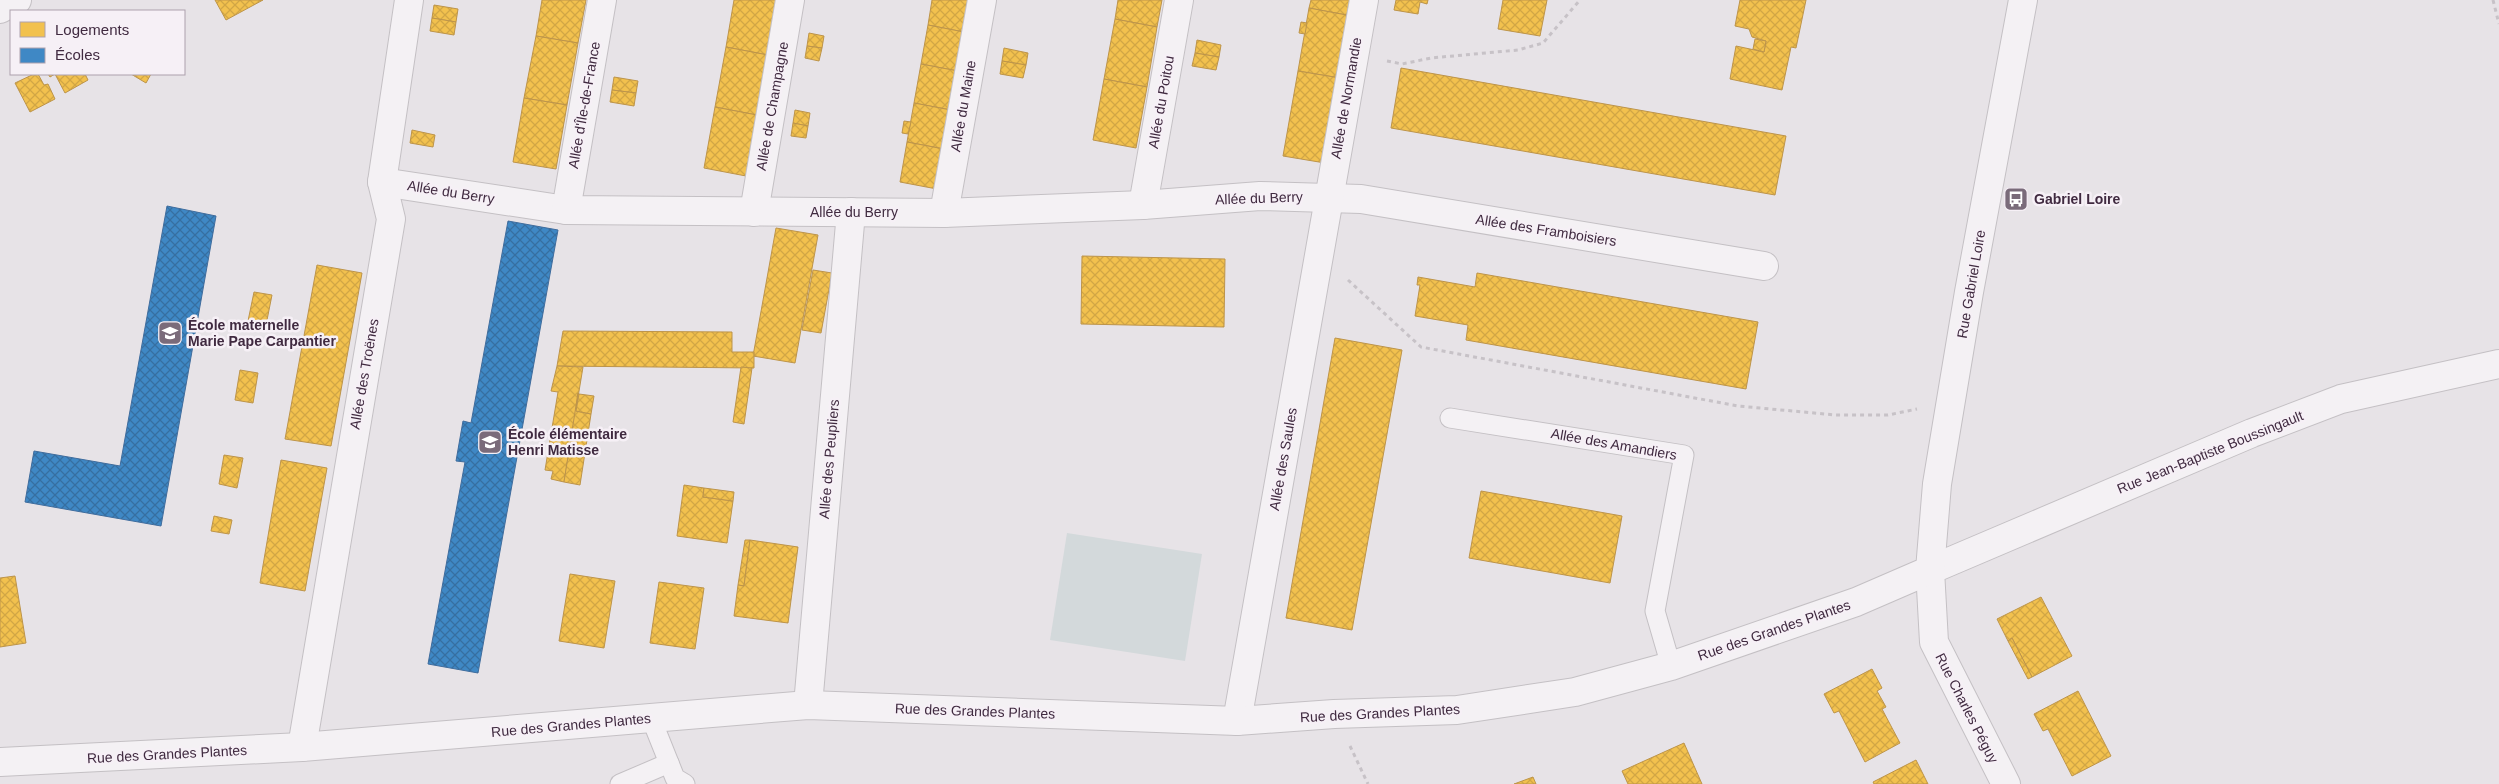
<svg xmlns="http://www.w3.org/2000/svg" width="2499" height="784" font-family="Arial,sans-serif">
	<style>
		.garden { fill: #d3d9db }
		.homes { fill: url(#homes-cross-hatch); stroke: #bd944a }
		.schools { fill: url(#schools-cross-hatch); stroke: #3f6c9d }
		.lines { fill: none; stroke-linecap: round; stroke-linejoin: round }
		.service-casing { stroke: #c4c0c4; stroke-width: 21 }
		.minor-casing { stroke: #c4c0c4; stroke-width: 30 }
		.tertiary-casing { stroke: #c4c0c4; stroke-width: 30 }
		.path { stroke: #c7c2c7; stroke-width: 3; stroke-dasharray: 4 4; stroke-linecap: butt }
		.service { stroke: #f4f1f4; stroke-width: 19 }
		.minor { stroke: #f4f1f4; stroke-width: 28 }
		.tertiary { stroke: #f4f1f4; stroke-width: 28 }
		.labels { text-anchor: middle; dominant-baseline: central; stroke-width: 5; stroke-linejoin: round; paint-order: stroke }
		.street-label { font-size: 14px; fill: #402a40; stroke: #f6f0f6 }
		.poi-label { font-size: 14px; font-weight: bold; fill: #402a40; stroke: #f6f0f6; text-anchor: start }
	</style>
	<defs>
		<pattern id="homes-cross-hatch" width="8" height="8" patternUnits="userSpaceOnUse" patternTransform="scale(1.25)"><rect width="8" height="8" fill="#f2c14e"/><path d="M0 0l8 8M0 8l8-8" fill="none" stroke="#d1a645"/></pattern>
		<pattern id="schools-cross-hatch" width="8" height="8" patternUnits="userSpaceOnUse" patternTransform="scale(1.25)"><rect width="8" height="8" fill="#3f88c5"/><path d="M0 0l8 8M0 8l8-8" fill="none" stroke="#366fa1"/></pattern>
	</defs>
	<rect width="100%" height="100%" fill="#e7e3e7"/>
	<path class="garden" d="M1067,533l135,21 -17,107 -135,-21z"/>
	<g class="homes">
		<path d="M215,0h48l-37,20z"/>
		<path d="M542,0h44l-8,43 -42,-7z"/>
		<path d="M734,0h44l-10,55 -42,-8z"/>
		<path d="M932,0h38l-6,32 -36,-7z"/>
		<path d="M1118,0h44l-5,27 -42,-8z"/>
		<path d="M1311,0h43l-2,16 -43,-8z"/>
		<path d="M1396,0h32l-1,4 -7,-2 -2,12 -24,-4z"/>
		<path d="M1503,0h44l-7,36 -42,-7z"/>
		<path d="M1740,0h66l-10,48 -5,-1 -9,43 -52,-11 6,-33 28,6 2,-11 -14,-4 -3,-8 -14,-3z"/>
		<path d="M434,5l24,4 -2,13 -24,-4z"/>
		<path d="M1309,8l43,8 -12,62 -42,-7z"/>
		<path d="M432,18l24,4 -2,13 -24,-4z"/>
		<path d="M1115,19l42,8 -10,60 -43,-8z"/>
		<path d="M1301,22l6,1 -2,11 -6,-1z"/>
		<path d="M928,25l36,7 -6,39 -37,-7z"/>
		<path d="M809,33l15,3 -2,12 -15,-2z"/>
		<path d="M536,36l42,7 -11,62 -43,-7z"/>
		<path d="M1755,39l11,2 -2,11 -11,-3z"/>
		<path d="M1197,40l24,5 -2,12 -24,-4z"/>
		<path d="M807,46l15,2 -3,13 -14,-3z"/>
		<path d="M726,47l42,8 -11,60 -42,-8z"/>
		<path d="M1004,48l24,5 -2,12 -24,-4z"/>
		<path d="M1195,53l24,4 -3,13 -24,-4z"/>
		<path d="M1002,61l24,4 -3,13 -23,-4z"/>
		<path d="M921,64l37,7 -7,39 -37,-7z"/>
		<path d="M1401,68l385,68 -11,59 -384,-67z"/>
		<path d="M1298,71l42,7 -15,85 -42,-7z"/>
		<path d="M34,74h4l6,11 4,-1 7,15 -25,13 -15,-29z"/>
		<path d="M48,74h37l3,6 -23,13 -10,-19 -5,3z"/>
		<path d="M131,74h20l-5,9z"/>
		<path d="M614,77l24,4 -2,12 -24,-3z"/>
		<path d="M1104,79l43,8 -11,61 -43,-8z"/>
		<path d="M612,90l24,3 -2,13 -24,-4z"/>
		<path d="M524,98l43,7 -11,64 -43,-7z"/>
		<path d="M914,103l37,7 -7,39 -37,-7z"/>
		<path d="M715,107l42,8 -11,61 -42,-8z"/>
		<path d="M795,110l15,3 -2,13 -15,-3z"/>
		<path d="M904,121l7,1 -3,12 -6,-1z"/>
		<path d="M793,123l15,3 -2,12 -15,-2z"/>
		<path d="M412,130l23,5 -2,12 -23,-4z"/>
		<path d="M907,142l37,7 -7,40 -37,-7z"/>
		<path d="M776,228l42,7 -23,128 -42,-7z"/>
		<path d="M1082,256l143,3 -1,68 -143,-3z"/>
		<path d="M317,265l45,8 -31,173 -46,-7z"/>
		<path d="M813,270l19,3 -11,60 -19,-3z"/>
		<path d="M1477,273l281,49 -12,67 -280,-49 2,-15 -53,-9 5,-31h-3l1,-8 57,10z"/>
		<path d="M254,292l18,3 -6,30 -18,-4z"/>
		<path d="M563,331l169,1v20h22v16l-197,-2z"/>
		<path d="M1335,338l67,12 -50,280 -66,-12z"/>
		<path d="M557,366l26,1 -19,115 -13,-3 2,-8 -8,-1 13,-78 -7,-1z"/>
		<path d="M741,367l11,1 -8,56 -11,-2z"/>
		<path d="M240,370l18,3 -5,30 -18,-3z"/>
		<path d="M578,393l-2,18 15,3 -11,71 -16,-3z"/>
		<path d="M579,394l15,2 -3,18 -15,-3z"/>
		<path d="M224,455l19,3 -6,30 -18,-4z"/>
		<path d="M281,460l46,8 -22,123 -45,-8z"/>
		<path d="M684,485l20,3 -1,9 30,4 -6,42 -50,-7z"/>
		<path d="M704,488l30,4 -1,9 -30,-4z"/>
		<path d="M1481,491l141,25 -12,67 -141,-25z"/>
		<path d="M214,516l18,4 -3,14 -18,-3z"/>
		<path d="M745,540h5l-6,46 -6,-1z"/>
		<path d="M750,540l48,7 -10,76 -54,-7 4,-31 6,1z"/>
		<path d="M570,574l45,7 -11,67 -45,-7z"/>
		<path d="M15,576l11,67 -26,4v-69z"/>
		<path d="M659,582l45,6 -9,61 -45,-6z"/>
		<path d="M2041,597l31,59 -40,21 -20,-39 -4,3 -11,-22z"/>
		<path d="M2012,638l20,39 -4,2 -20,-38z"/>
		<path d="M1872,669l10,19 -5,3 9,16 -4,2 18,34 -35,19 -26,-51 -5,2 -10,-19z"/>
		<path d="M2078,691l33,65 -39,20 -24,-47 -5,2 -9,-17z"/>
		<path d="M1684,743l18,41h-74l-6,-13z"/>
		<path d="M1916,760l12,24h-54l-1,-2z"/>
		<path d="M1533,777l3,7h-22z"/>
	</g>
	<g class="schools">
		<path d="M167,206l49,10 -55,310 -136,-24 9,-51 86,15z"/>
		<path d="M508,221l50,9 -80,443 -50,-9 37,-202 -9,-1 7,-40 8,2z"/>
	</g>
	<g class="lines">
		<g class="service-casing">
			<g id="service">
				<path d="M1450,418l234,37 -29,156 16,55"/>
				<path d="M651,718l24,60 10,6"/>
				<path d="M620,784l49,-21"/>
			</g>
		</g>
		<g class="minor-casing">
			<g id="minor">
				<path d="M0,9l17,-9"/>
				<path d="M382,182l184,28 378,3 199,-8 117,-9 101,3 403,67"/>
				<path d="M1143,205l36,-205"/>
				<path d="M566,210l36,-210"/>
				<path d="M754,212l36,-212"/>
				<path d="M944,213l38,-213"/>
				<path d="M808,705l43,-493"/>
				<path d="M1237,721l127,-721"/>
				<path d="M302,747l89,-528 -9,-37 27,-182"/>
				<path d="M2006,784l-72,-142 -4,-72 322,-137 89,-34 158,-35"/>
			</g>
		</g>
		<g class="tertiary-casing">
			<path id="tertiary" d="M0,762l302,-15 506,-42 429,16 97,-7 123,-4 118,-18 96,-26 185,-64 74,-32 7,-86 32,-192 54,-292"/>
		</g>
		<g class="path">
			<path d="M2493,0l6,24"/>
			<path d="M1387,61l15,3 29,-6 87,-8 25,-7 37,-43"/>
			<path d="M1348,280l73,67 317,59 98,9h52l29,-6"/>
			<path d="M1350,746l18,38"/>
		</g>
		<use href="#service" class="service"/>
		<use href="#minor" class="minor"/>
		<use href="#tertiary" class="tertiary"/>
	</g>
	<defs>
		<g id="bus-square" transform="scale(1.25)"><rect x="-9" y="-9" width="18" height="18" rx="4" fill="#7a6b7a" stroke="#f6f0f6"/><path d="M-5-6H5V4H4V6H2V4H-2V6H-4V4H-5ZM-3.5-4V0h7V-4ZM-3.5 1.2v1.5H-2V1.2ZM2 1.2v1.5H3.5V1.2Z" fill="#fff"/></g>
		<g id="school-square" transform="scale(1.25)"><rect x="-9" y="-9" width="18" height="18" rx="4" fill="#7a6b7a" stroke="#f6f0f6"/><path d="M0-5L7-2L0 1L-7-2ZM-4 1L0 2.5L4 1V4Q0 6-4 4Z" fill="#fff"/></g>
	</defs>
	<g fill-rule="evenodd">
		<use href="#bus-square" x="2016" y="199"/>
		<use href="#school-square" x="170" y="333"/>
		<use href="#school-square" x="490" y="442"/>
	</g>
	<g class="labels">
		<g class="street-label">
			<text transform="translate(1346 98) rotate(-80)">Allée de Normandie</text>
			<text transform="translate(1161 102) rotate(-80)">Allée du Poitou</text>
			<text transform="translate(584 105) rotate(-80)">Allée d'Île-de-France</text>
			<text transform="translate(772 106) rotate(-80)">Allée de Champagne</text>
			<text transform="translate(963 106) rotate(-80)">Allée du Maine</text>
			<text transform="translate(451 192) rotate(9)">Allée du Berry</text>
			<text transform="translate(1259 198) rotate(-2)">Allée du Berry</text>
			<text x="854" y="212">Allée du Berry</text>
			<text transform="translate(1546 230) rotate(9)">Allée des Framboisiers</text>
			<text transform="translate(1971 284) rotate(-80)">Rue Gabriel Loire</text>
			<text transform="translate(364 374) rotate(-80)">Allée des Troënes</text>
			<text transform="translate(1614 444) rotate(10)">Allée des Amandiers</text>
			<text transform="translate(2210 452) rotate(-22)">Rue Jean-Baptiste Boussingault</text>
			<text transform="translate(829 459) rotate(-85)">Allée des Peupliers</text>
			<text transform="translate(1283 459) rotate(-80)">Allée des Saules</text>
			<text transform="translate(1774 630) rotate(-19)">Rue des Grandes Plantes</text>
			<text transform="translate(1967 708) rotate(63)">Rue Charles Péguy</text>
			<text transform="translate(975 711) rotate(2)">Rue des Grandes Plantes</text>
			<text transform="translate(1380 713) rotate(-3)">Rue des Grandes Plantes</text>
			<text transform="translate(571 725) rotate(-5)">Rue des Grandes Plantes</text>
			<text transform="translate(167 754) rotate(-3)">Rue des Grandes Plantes</text>
		</g>
		<g class="poi-label">
			<text x="2034" y="199">Gabriel Loire</text>
			<text x="188" y="325">École maternelle<tspan x="188" dy="16">Marie Pape Carpantier</tspan></text>
			<text x="508" y="434">École élémentaire<tspan x="508" dy="16">Henri Matisse</tspan></text>
		</g>
	</g>
	<rect x="10" y="10" width="175" height="65" fill="#f6f0f6" stroke="#ada1ad"/>
	<rect x="20" y="22" width="25" height="15" fill="#f2c14e" stroke="#ada1ad"/>
	<text x="55" y="35" font-size="15" fill="#402a40">Logements</text>
	<rect x="20" y="48" width="25" height="15" fill="#3f88c5" stroke="#ada1ad"/>
	<text x="55" y="60" font-size="15" fill="#402a40">Écoles</text>
</svg>
